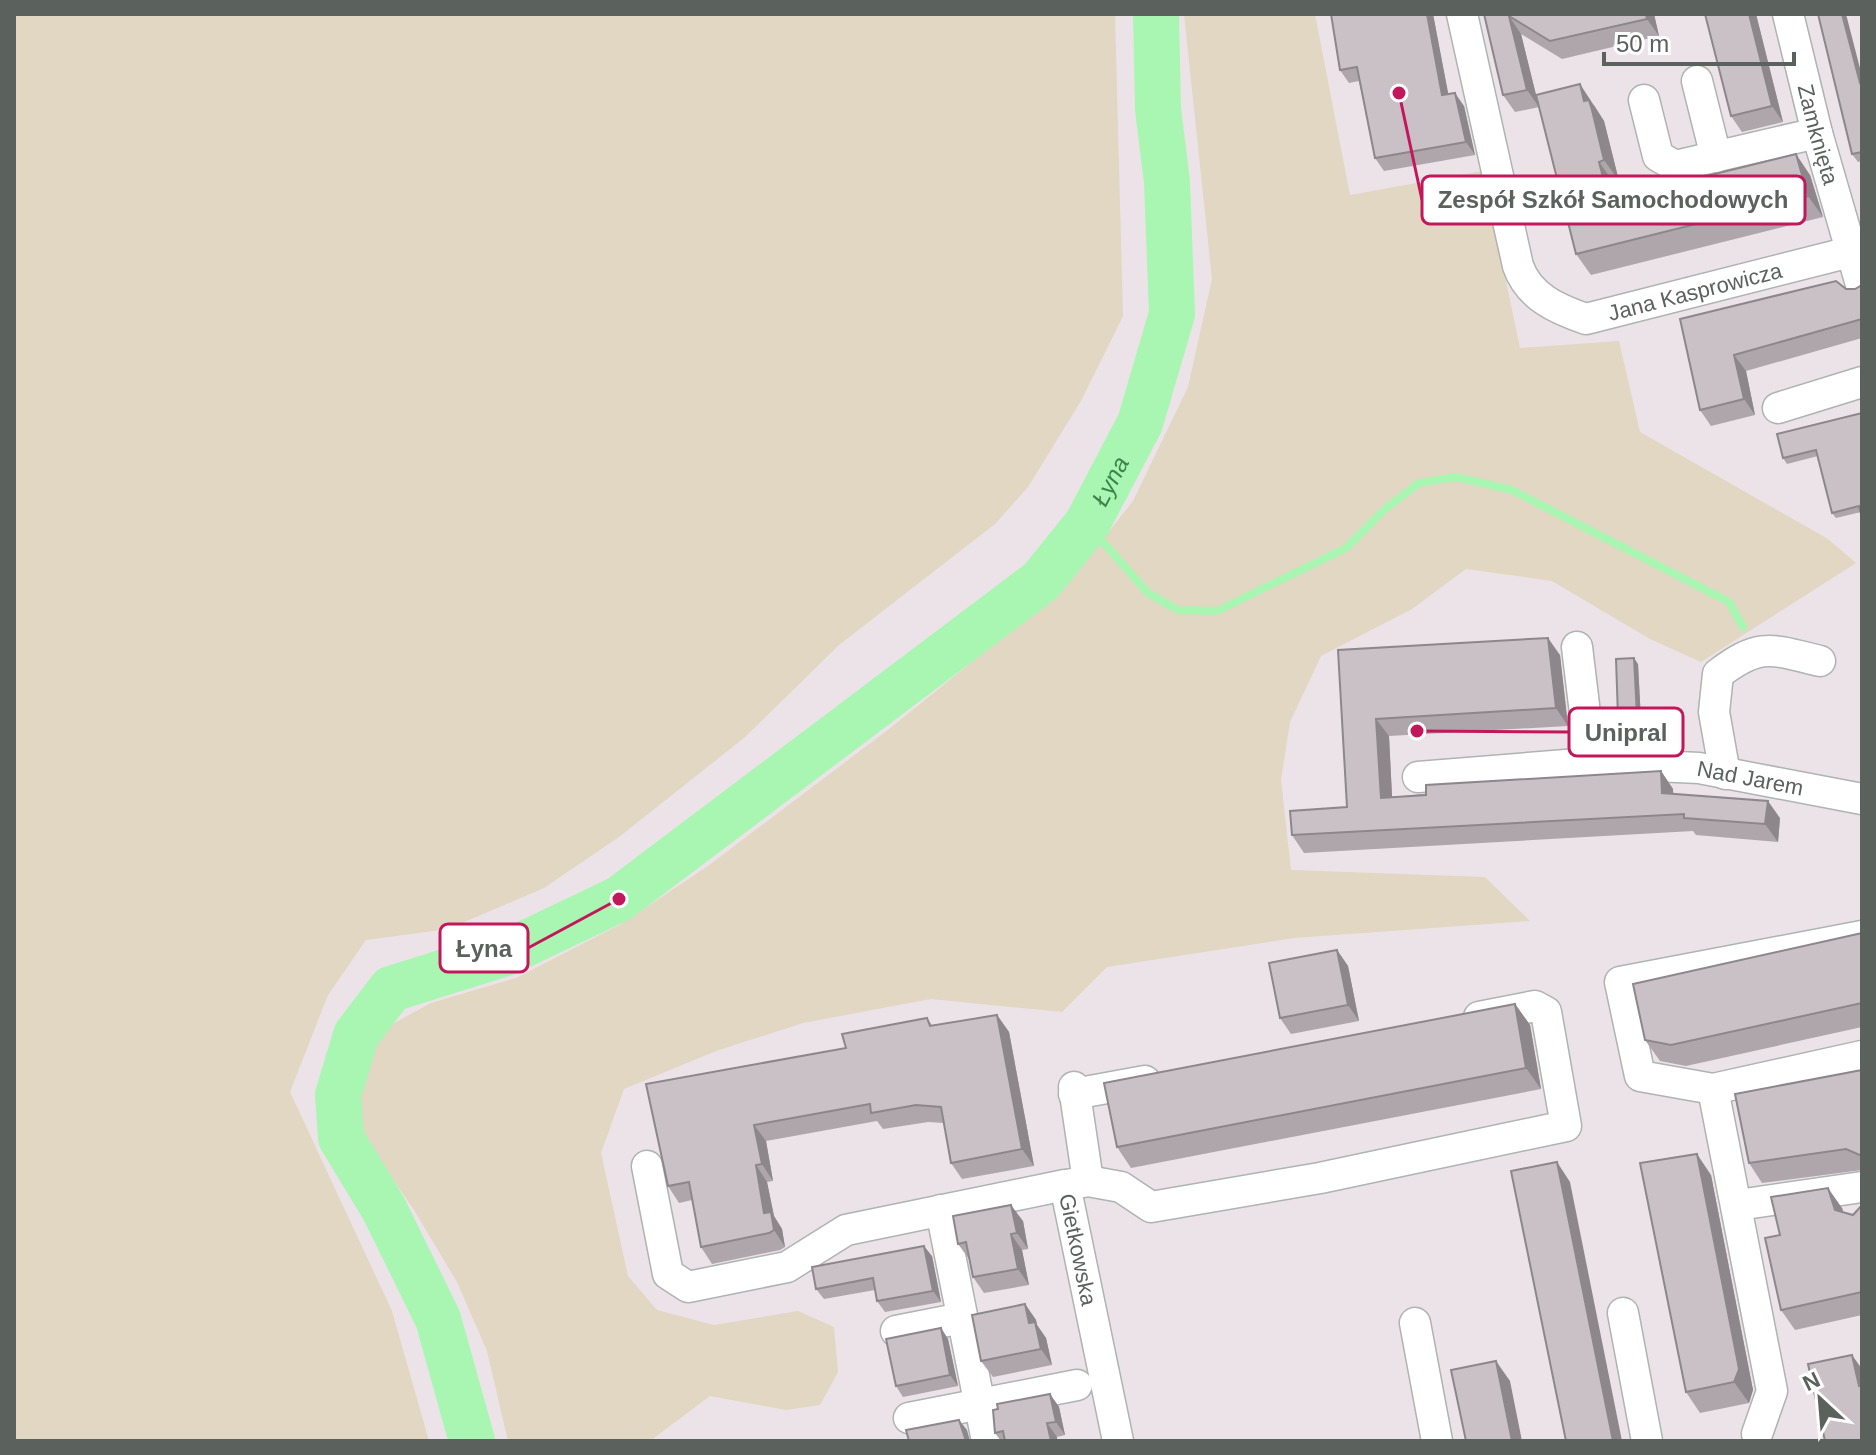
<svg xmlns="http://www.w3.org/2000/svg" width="1876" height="1455" font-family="Helvetica,sans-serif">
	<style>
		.green { fill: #e1d7c2 }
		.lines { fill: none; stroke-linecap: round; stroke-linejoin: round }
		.stream { stroke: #a9f6b2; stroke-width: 8 }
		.river { stroke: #a9f6b2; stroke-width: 46 }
		.minor-casing { stroke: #aeb4b0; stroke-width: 33 }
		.minor { stroke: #fff; stroke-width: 30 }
		.wall { fill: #aea6ab }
		.shaded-wall { fill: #8d878b }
		.building { fill: #cac1c7; stroke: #8d878b; stroke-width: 2 }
		.labels { text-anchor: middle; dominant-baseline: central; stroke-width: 8; stroke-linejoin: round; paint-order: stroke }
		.street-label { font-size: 22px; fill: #5b625d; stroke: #fff }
		.water-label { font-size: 24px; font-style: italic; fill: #3c844a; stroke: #fff }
		.leader { fill: none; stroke: #c2185b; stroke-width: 3 }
		.callout-dot { fill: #c2185b; stroke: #fff; stroke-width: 3 }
		.callout { fill: #fff; stroke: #c2185b; stroke-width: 3 }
		.callout-label { font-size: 24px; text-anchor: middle; font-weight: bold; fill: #5b625d }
	</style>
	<rect width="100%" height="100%" fill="#ece3e8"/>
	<g class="green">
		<path d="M14,14h1101l8,302 -42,85 -53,86 -33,37 -156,121 -95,93 -125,99 -75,51 -96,41 -82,11 -38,55 -38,97 102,219 37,130h-415z"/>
		<path d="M1184,14h131l35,181 133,-24 37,177 99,-7 21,91 188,107 28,24 -155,99 -51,-23 -98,-58 -86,-12 -54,40 -91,47 -31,66 -9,58 10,90 194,7 45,44 -236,17 -187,29 -45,45 -131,-13 -128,24 -87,28 -92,38 -23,64 27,123 29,34 57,15 84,-14 36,16 4,45 -18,33 -34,5 -76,-14 -60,45h-142l-21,-90 -30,-69 -43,-72 -54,-78 -4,-62 29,-42 46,-25 85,-25 105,-54 87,-58 181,-137 177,-143 67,-85 55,-114 24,-108z"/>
	</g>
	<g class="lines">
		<path class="stream" d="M1087,524l61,69 30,17 39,1 129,-63 39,-39 34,-26 37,-6 56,13 217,112 14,25"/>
		<path class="river" id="s1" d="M472,1441l-34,-122 -54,-110 -43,-71 -3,-43 18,-60 35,-46 115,-36 113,-54 422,-318 46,-57 53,-101 32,-109 -5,-132 -9,-73 -2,-95"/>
		<g class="minor-casing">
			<g id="minor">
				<path id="s2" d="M1462,14l56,252c11,31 39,43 68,53l276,-70"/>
				<path id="s3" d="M1788,14l29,119 45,155"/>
				<path d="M1697,81l19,76"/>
				<path d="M1644,100l14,56 17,10 142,-33"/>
				<path d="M1778,408l84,-26"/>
				<path d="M1577,647l14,116"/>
				<path d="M1725,774l-11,-62 4,-38c42,-32 53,-25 102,-13"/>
				<path id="s4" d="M1418,777l173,-14 108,5 163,31"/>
				<path d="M1862,936l-242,46 20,94 73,13 149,-33"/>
				<path d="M1713,1089l59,302 -15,43"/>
				<path d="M1074,1094l71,-13"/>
				<path id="s5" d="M647,1166l21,108 20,13 99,-20 59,-37 219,-45 53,256"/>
				<path d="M1088,1181l33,6 30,20 169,-29 246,-52 -20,-114 -11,-6 -56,11"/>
				<path d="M1067,1185l21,-4 -14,-94"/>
				<path d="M1738,1205l124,-18"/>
				<path d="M941,1210l46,231"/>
				<path d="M1623,1313l24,128"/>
				<path d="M1415,1323l22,118"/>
				<path d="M896,1331l66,-13"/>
				<path d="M909,1418l168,-33"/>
			</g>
		</g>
		<use href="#minor" class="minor"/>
	</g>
	<g class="wall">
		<path d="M1433,14l15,80 16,12 11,49 -91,16 -9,-13 -16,-77 -10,2 -9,-13z"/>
		<path d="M1484,14h170l5,22 -97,23 -41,-25 18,73 -24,5 -12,-17z"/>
		<path d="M1705,14h51l27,108 -41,10 -11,-16z"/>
		<path d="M1862,76v85l-4,1 -6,-8z"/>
		<path d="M1594,105l10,16 15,60 -5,2 3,15 193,-23 13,42 -232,58 -15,-21z"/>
		<path d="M1862,285v53l-116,33 9,44 -44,11 -11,-16 -20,-91 166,-30h9z"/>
		<path d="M1862,413l-1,99 -25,6 -4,-5 -14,-57 -31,8 -4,-6z"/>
		<path d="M1338,650l222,5 8,71 -179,10 3,61 269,-26 12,18v5l107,24 -2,24 -82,-7 -3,-4 -389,22 -12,-18 55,-28z"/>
		<path d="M1638,664l3,57 -19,1 -4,-5z"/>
		<path d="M1862,933v94l-176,39 -26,-5 -15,-21z"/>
		<path d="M1337,950l11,16 11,55 -68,13 -11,-16z"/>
		<path d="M1515,1004l15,21 11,64 -410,79 -14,-21z"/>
		<path d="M997,1015l12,17 25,134 -72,13 -11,-16 -7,-40 -16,-1 -45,7 -6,-8 -111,20 7,40 -6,1 7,34 8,13 3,18 -5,3 -68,14 -11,-17 -9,-47 -13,3 -11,-17 178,-138 81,-30 5,7z"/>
		<path d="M1862,1070v100l-100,13 -13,-20z"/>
		<path d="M1711,1175l42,215 -4,13 -49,10 -14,-21z"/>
		<path d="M1862,1205v110l-67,15 -14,-20 -1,-75 62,-27 1,4 10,3z"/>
		<path d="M1023,1221l5,28 -6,1 7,35 -45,8 -11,-16 -4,-18 -11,-15z"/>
		<path d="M932,1256l9,46 -56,10 -8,-11 -2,-11 -51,9 -8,-10z"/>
		<path d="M1025,1304l11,16 1,5 9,13 6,27 -59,12 -12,-16z"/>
		<path d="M941,1328l7,11 10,47 -55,11 -7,-11z"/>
		<path d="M1050,1394l9,13 6,28 -8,2v4h-56l-6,-8z"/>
	</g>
	<g class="shaded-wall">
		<path d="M1427,14h6l18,94 -9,-13z"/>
		<path d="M1646,14h8l5,22 -12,-17z"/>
		<path d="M1749,14h7l27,108 -11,-16z"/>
		<path d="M1842,14h4l16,62v9l-2,-2z"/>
		<path d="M1509,16l12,18 18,73 -12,-17z"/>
		<path d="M1580,84l24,37 15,60 -15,-21 -20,-59z"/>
		<path d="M1455,93l9,13 11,49 -9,-13z"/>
		<path d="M1796,154l14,21 13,42 -15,-21z"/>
		<path d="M1599,162l15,21 9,38 -14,-21z"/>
		<path d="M1734,355l12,16 9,44 -11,-16z"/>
		<path d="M1548,638l12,17 8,71 -12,-18z"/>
		<path d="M1634,658l4,6 3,57 -4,-5z"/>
		<path d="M1376,719l13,17 4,79 -12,-17z"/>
		<path d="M1661,771l12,18 1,22 -12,-18z"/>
		<path d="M1768,801l12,17 -2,24 -13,-18z"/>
		<path d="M1337,950l11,16 11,55 -11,-16z"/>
		<path d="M1515,1004l15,21 11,64 -15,-21z"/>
		<path d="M997,1015l12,17 25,134 -12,-17z"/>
		<path d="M754,1125l12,16 7,40 -11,-17z"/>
		<path d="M1697,1154l14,21 42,215 -4,13 -15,-21z"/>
		<path d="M1557,1162l13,20 52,259h-9z"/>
		<path d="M756,1165l11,17 7,34 8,13 3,18 -11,-17 -10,-17z"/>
		<path d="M1828,1188l14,20 7,21 -14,-19z"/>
		<path d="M1011,1205l12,16 5,28 -11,-16z"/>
		<path d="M1011,1234l11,16 7,35 -11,-16z"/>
		<path d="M924,1246l8,10 9,46 -8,-11z"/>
		<path d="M1025,1304l11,16 1,5 9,13 6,27 -11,-16 -12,-26z"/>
		<path d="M941,1328l7,11 10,47 -8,-11z"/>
		<path d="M1852,1355l10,14v21l-3,-4z"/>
		<path d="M1496,1361l14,20 12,60h-10z"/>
		<path d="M1050,1394l9,13 6,28 -9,-13z"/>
		<path d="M959,1420l8,10 3,11h-4z"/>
		<path d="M1047,1423l10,14v4h-6z"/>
	</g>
	<g class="building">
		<path d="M1331,14h96l15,81 13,-2 11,49 -91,16 -18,-91 -17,3z"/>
		<path d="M1484,14h162l1,5 -97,22 -41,-25 18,74 -24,5z"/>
		<path d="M1705,14h44l23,92 -41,10z"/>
		<path d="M1818,14h24l18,69 2,-1v70l-10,2z"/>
		<path d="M1580,84l4,17 5,-1 3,10 12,50 -5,2 10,38 187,-46 12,42 -232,58 -40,-159z"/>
		<path d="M1836,281l10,8h9l7,-4v34l-128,36 10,44 -44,11 -20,-91z"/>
		<path d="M1862,413v105l-3,-12 -27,7 -16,-63 -33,8 -6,-24z"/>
		<path d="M1548,638l8,70 -180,11 5,79 45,-3v-10l235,-14 1,22 106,8 -3,23 -81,-6v-4l-392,21 -2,-24 57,-4 -9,-157z"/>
		<path d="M1634,658l3,58 -19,1 -2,-58z"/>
		<path d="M1862,933v70l-191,42 -26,-5 -12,-56z"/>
		<path d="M1337,950l11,55 -68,13 -11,-55z"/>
		<path d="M1515,1004l11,64 -409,79 -13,-64z"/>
		<path d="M997,1015l25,134 -71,14 -10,-56 -25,-2 -45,8 -1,-9 -116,21 8,39 -6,1 8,48 7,-1 3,18 -5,3 -68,14 -12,-65 -21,4 -22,-102 200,-36 -4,-14 85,-16 3,8z"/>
		<path d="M1862,1070v86l-16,-7 -97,14 -14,-69z"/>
		<path d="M1697,1154l42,215 -5,13 -48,10 -46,-229z"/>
		<path d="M1557,1162l56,279h-47l-55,-270z"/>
		<path d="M1828,1188l7,22 18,5 9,-10v87l-81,18 -16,-72 15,-3 -9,-38z"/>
		<path d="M1011,1205l6,28 -6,1 7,35 -45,8 -7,-35 -8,2 -5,-28z"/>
		<path d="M924,1246l9,45 -56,10 -4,-23 -57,11 -4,-22z"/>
		<path d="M1025,1304l4,19 6,-1 6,27 -60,12 -9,-46z"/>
		<path d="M941,1328l9,47 -54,11 -10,-47z"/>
		<path d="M1852,1355l7,31 3,-1v56h-37l-17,-77z"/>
		<path d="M1496,1361l16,80h-46l-15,-71z"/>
		<path d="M1050,1394l6,28 -9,1 4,18h-46l-2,-10 -8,2 -2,-23 5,-1 -1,-5z"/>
		<path d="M959,1420l7,21h-57l-3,-11z"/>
	</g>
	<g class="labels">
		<g class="street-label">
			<text stroke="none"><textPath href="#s3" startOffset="124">Zamknięta</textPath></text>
			<text stroke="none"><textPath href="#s2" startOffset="460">Jana Kasprowicza</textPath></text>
			<text stroke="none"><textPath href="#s4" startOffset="334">Nad Jarem</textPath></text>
			<text stroke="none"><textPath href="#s5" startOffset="594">Gietkowska</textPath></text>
		</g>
		<g class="water-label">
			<text stroke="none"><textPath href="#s1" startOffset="1392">Łyna</textPath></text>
		</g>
	</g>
	<path class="leader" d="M1399 93L1422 200M1417 731L1569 732M619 899L528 948"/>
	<g class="callout-dot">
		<circle cx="1399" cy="93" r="8"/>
		<circle cx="1417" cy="731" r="8"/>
		<circle cx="619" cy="899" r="8"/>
	</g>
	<g class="callout">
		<rect x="1422" y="176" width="383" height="48" rx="8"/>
		<rect x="1569" y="708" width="114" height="48" rx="8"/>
		<rect x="440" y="924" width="88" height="48" rx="8"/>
	</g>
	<g class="callout-label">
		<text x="1613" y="208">Zespół Szkół Samochodowych</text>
		<text x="1626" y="741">Unipral</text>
		<text x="484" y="957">Łyna</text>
	</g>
	<rect width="1876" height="1455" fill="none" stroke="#5b625d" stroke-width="32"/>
	<g transform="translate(1820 1399) rotate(334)" stroke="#ffffff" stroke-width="6" paint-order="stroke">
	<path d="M0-6L14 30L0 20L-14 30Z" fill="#5b625d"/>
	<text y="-12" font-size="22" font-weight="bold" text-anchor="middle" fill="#5b625d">N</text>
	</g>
	<path d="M1604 52v12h190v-12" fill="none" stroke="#5b625d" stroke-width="4"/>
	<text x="1616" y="52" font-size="24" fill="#5b625d" stroke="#ffffff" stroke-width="6" paint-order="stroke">50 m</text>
</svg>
